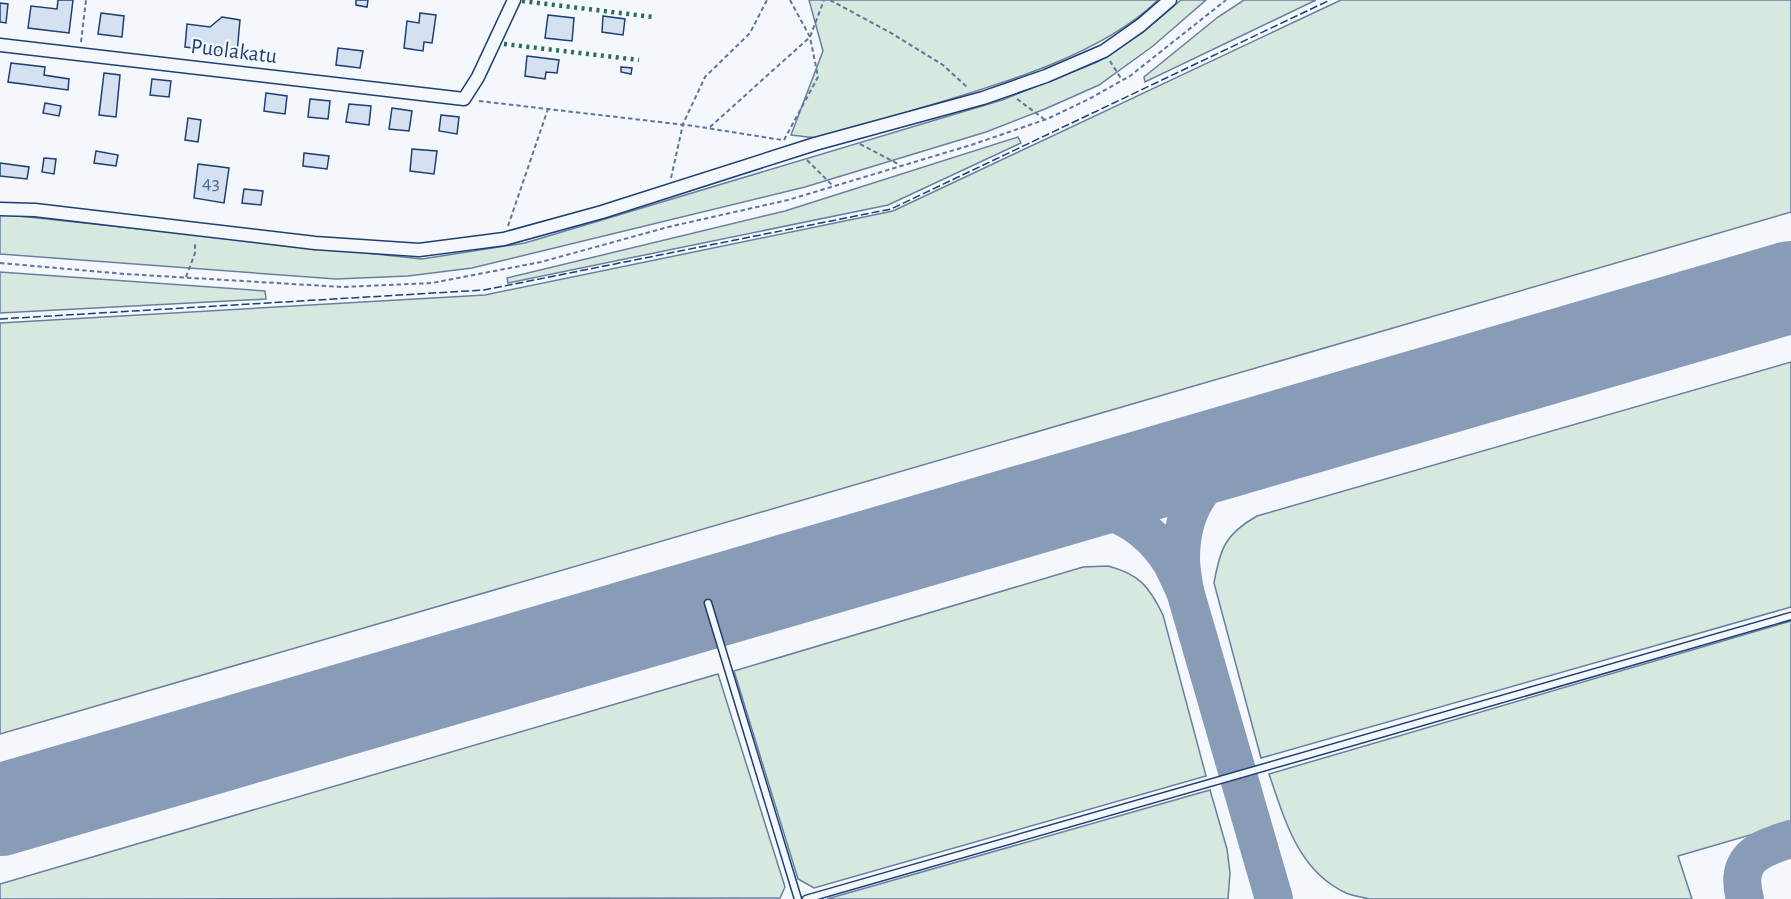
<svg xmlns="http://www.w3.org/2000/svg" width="1791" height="899" font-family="'Alegreya Sans',sans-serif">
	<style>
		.green { fill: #d7e8df; stroke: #687fa3; stroke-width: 1.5 }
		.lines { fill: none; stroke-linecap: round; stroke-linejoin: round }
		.taxiway { stroke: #889bb7; stroke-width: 38 }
		.runway { stroke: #889bb7; stroke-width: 92 }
		.building { fill: #d5e0f0; stroke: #1d3f73; stroke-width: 1.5 }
		.lane-casing { stroke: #1d3f73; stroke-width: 9 }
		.street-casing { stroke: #1d3f73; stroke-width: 15 }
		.path { stroke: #5e769c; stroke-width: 2; stroke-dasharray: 4.5 3; stroke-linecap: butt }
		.lane { stroke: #f4f7fb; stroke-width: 6 }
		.street { stroke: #f4f7fb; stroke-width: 12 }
		.hedge { stroke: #2c6c60; stroke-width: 4.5; stroke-dasharray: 3 4.5; stroke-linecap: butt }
		.fence { stroke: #1d3f73; stroke-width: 1.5; stroke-dasharray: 8 3; stroke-linecap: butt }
		.labels { text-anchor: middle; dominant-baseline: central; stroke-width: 4.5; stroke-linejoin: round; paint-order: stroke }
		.number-label { font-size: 20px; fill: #4b6792 }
		.street-label { font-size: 22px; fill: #1d3f73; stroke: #f4f7fb }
	</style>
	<rect width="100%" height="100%" fill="#f4f7fb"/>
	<g class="green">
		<path d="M809,0h349c-58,57 -167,87 -244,110 -28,9 -58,20 -87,27 -11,2 -25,-1 -36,-2l32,-84z"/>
		<path d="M1181,0h25l-53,46 -54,39 -54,24 -59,23 -181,55 -333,81 -64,8 -72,3 -336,-25v-40l422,45 103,-16 477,-143 95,-38 45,-29z"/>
		<path d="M1244,0h72l-171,82 -1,-5 74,-60z"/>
		<path d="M1341,0h450v212l-1791,522v-411l485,-28 408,-84z"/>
		<path d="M1018,137l3,6 -133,62 -380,78 -1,-5 278,-67z"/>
		<path d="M0,272l265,19 1,8 -266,14z"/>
		<path d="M1791,362v245l-530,151 -47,-175c6,-34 11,-49 43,-67z"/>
		<path d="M1108,566c31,8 41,20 55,49l43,161 -392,112 -16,-9 -64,-208 349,-104z"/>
		<path d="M1791,621v202l-113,33 14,43h-323c-7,-2 -16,-3 -23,-6 -48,-22 -61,-73 -77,-119z"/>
		<path d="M718,674l67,213 -5,11 -780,1v-15z"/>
		<path d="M1210,790l17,59 3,24 -2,26h-401z"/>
	</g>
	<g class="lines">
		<g class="taxiway">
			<path d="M1034,508c54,-11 106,4 137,54 5,9 9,19 14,29 -2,-11 -4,-22 -4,-33 0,-69 42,-94 98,-122"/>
			<path d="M1185,591l89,308"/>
			<path d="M1745,899c-11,-40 12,-50 46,-60"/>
		</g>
		<path class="runway" d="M0,810l1791,-523"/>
	</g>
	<g class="building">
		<path d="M58,0h15l-4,33 -41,-5 3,-22 26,3z"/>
		<path d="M356,0h12l-1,7 -11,-2z"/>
		<path d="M0,3l8,1 -2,19 -6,-1z"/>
		<path d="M101,13l23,3 -2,21 -24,-3z"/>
		<path d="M420,13l16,2 -4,28 -8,-1 -1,9 -19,-3 3,-27 12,2z"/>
		<path d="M548,15l26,3 -2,23 -27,-3z"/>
		<path d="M603,16l22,3 -2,16 -21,-3z"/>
		<path d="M222,17l18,3 -3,33 -52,-6 2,-23 23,3z"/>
		<path d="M338,48l25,3 -3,17 -24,-3z"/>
		<path d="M527,56l32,4 -2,13 -11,-1 -1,7 -20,-3z"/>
		<path d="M11,63l34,4 -1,8 25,4 -1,11 -60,-8z"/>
		<path d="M621,67l11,1 -1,6 -10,-2z"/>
		<path d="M104,73l16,2 -4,42 -17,-2z"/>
		<path d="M152,79l19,2 -2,16 -19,-2z"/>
		<path d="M266,93l21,3 -2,18 -21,-3z"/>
		<path d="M310,99l20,2 -2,18 -20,-2z"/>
		<path d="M45,103l16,3 -2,10 -16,-3z"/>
		<path d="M349,104l22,2 -2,19 -23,-3z"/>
		<path d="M392,108l20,3 -3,20 -20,-2z"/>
		<path d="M441,115l18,2 -2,17 -18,-3z"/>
		<path d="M188,118l13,2 -3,22 -13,-2z"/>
		<path d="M412,149l25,2 -3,23 -24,-3z"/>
		<path d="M96,151l22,4 -2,11 -22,-3z"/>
		<path d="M304,153l25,3 -2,13 -24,-3z"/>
		<path d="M44,158l12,1 -2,15 -12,-2z"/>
		<path d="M0,163l29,4 -2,12 -27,-3z"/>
		<path d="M198,164l31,4 -5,35 -30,-5z"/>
		<path d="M244,189l19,2 -2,14 -19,-2z"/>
	</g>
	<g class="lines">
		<g class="lane-casing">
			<g id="lane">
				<path d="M708,603l90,296"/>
				<path d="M806,899l985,-283"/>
			</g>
		</g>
		<g class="street-casing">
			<g id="street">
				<path d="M0,45l464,54 14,-22 36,-77"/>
				<path d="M0,209l35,1 280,33 104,7 85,-11 98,-27 213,-68 168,-46 63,-22 58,-25 37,-26 29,-25"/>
			</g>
		</g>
		<g class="path">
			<path d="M830,0l61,33 52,32 25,23"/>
			<path d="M81,42l5,-42"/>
			<path d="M1110,61l12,19"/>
			<path d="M1017,99l27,20"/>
			<path d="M479,101l215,25 88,14"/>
			<path d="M710,127l100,-90 14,-37"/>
			<path d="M784,140l34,-63 -8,-40 -20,-37"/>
			<path d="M860,144l40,21"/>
			<path d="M807,160l26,26"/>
			<path d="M671,178l12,-54 22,-47 45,-44 17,-33"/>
			<path d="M508,226l40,-117"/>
			<path d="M0,263l125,11 218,13 89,-4 109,-21 127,-35 120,-27 183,-55 76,-26 42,-20 41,-23 96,-76"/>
			<path d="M186,277l9,-24v-11"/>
		</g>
		<use href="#lane" class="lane"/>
		<use href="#street" class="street"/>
		<g class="hedge">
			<path d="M522,1l131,16"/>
			<path d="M504,44l135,16"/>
		</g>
		<path class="fence" d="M0,319l484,-29 407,-81 439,-209"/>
	</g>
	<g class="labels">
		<g class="number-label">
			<text x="211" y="183">43</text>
		</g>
		<g class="street-label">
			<text transform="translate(234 51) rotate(7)">Puolakatu</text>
		</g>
	</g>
</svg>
